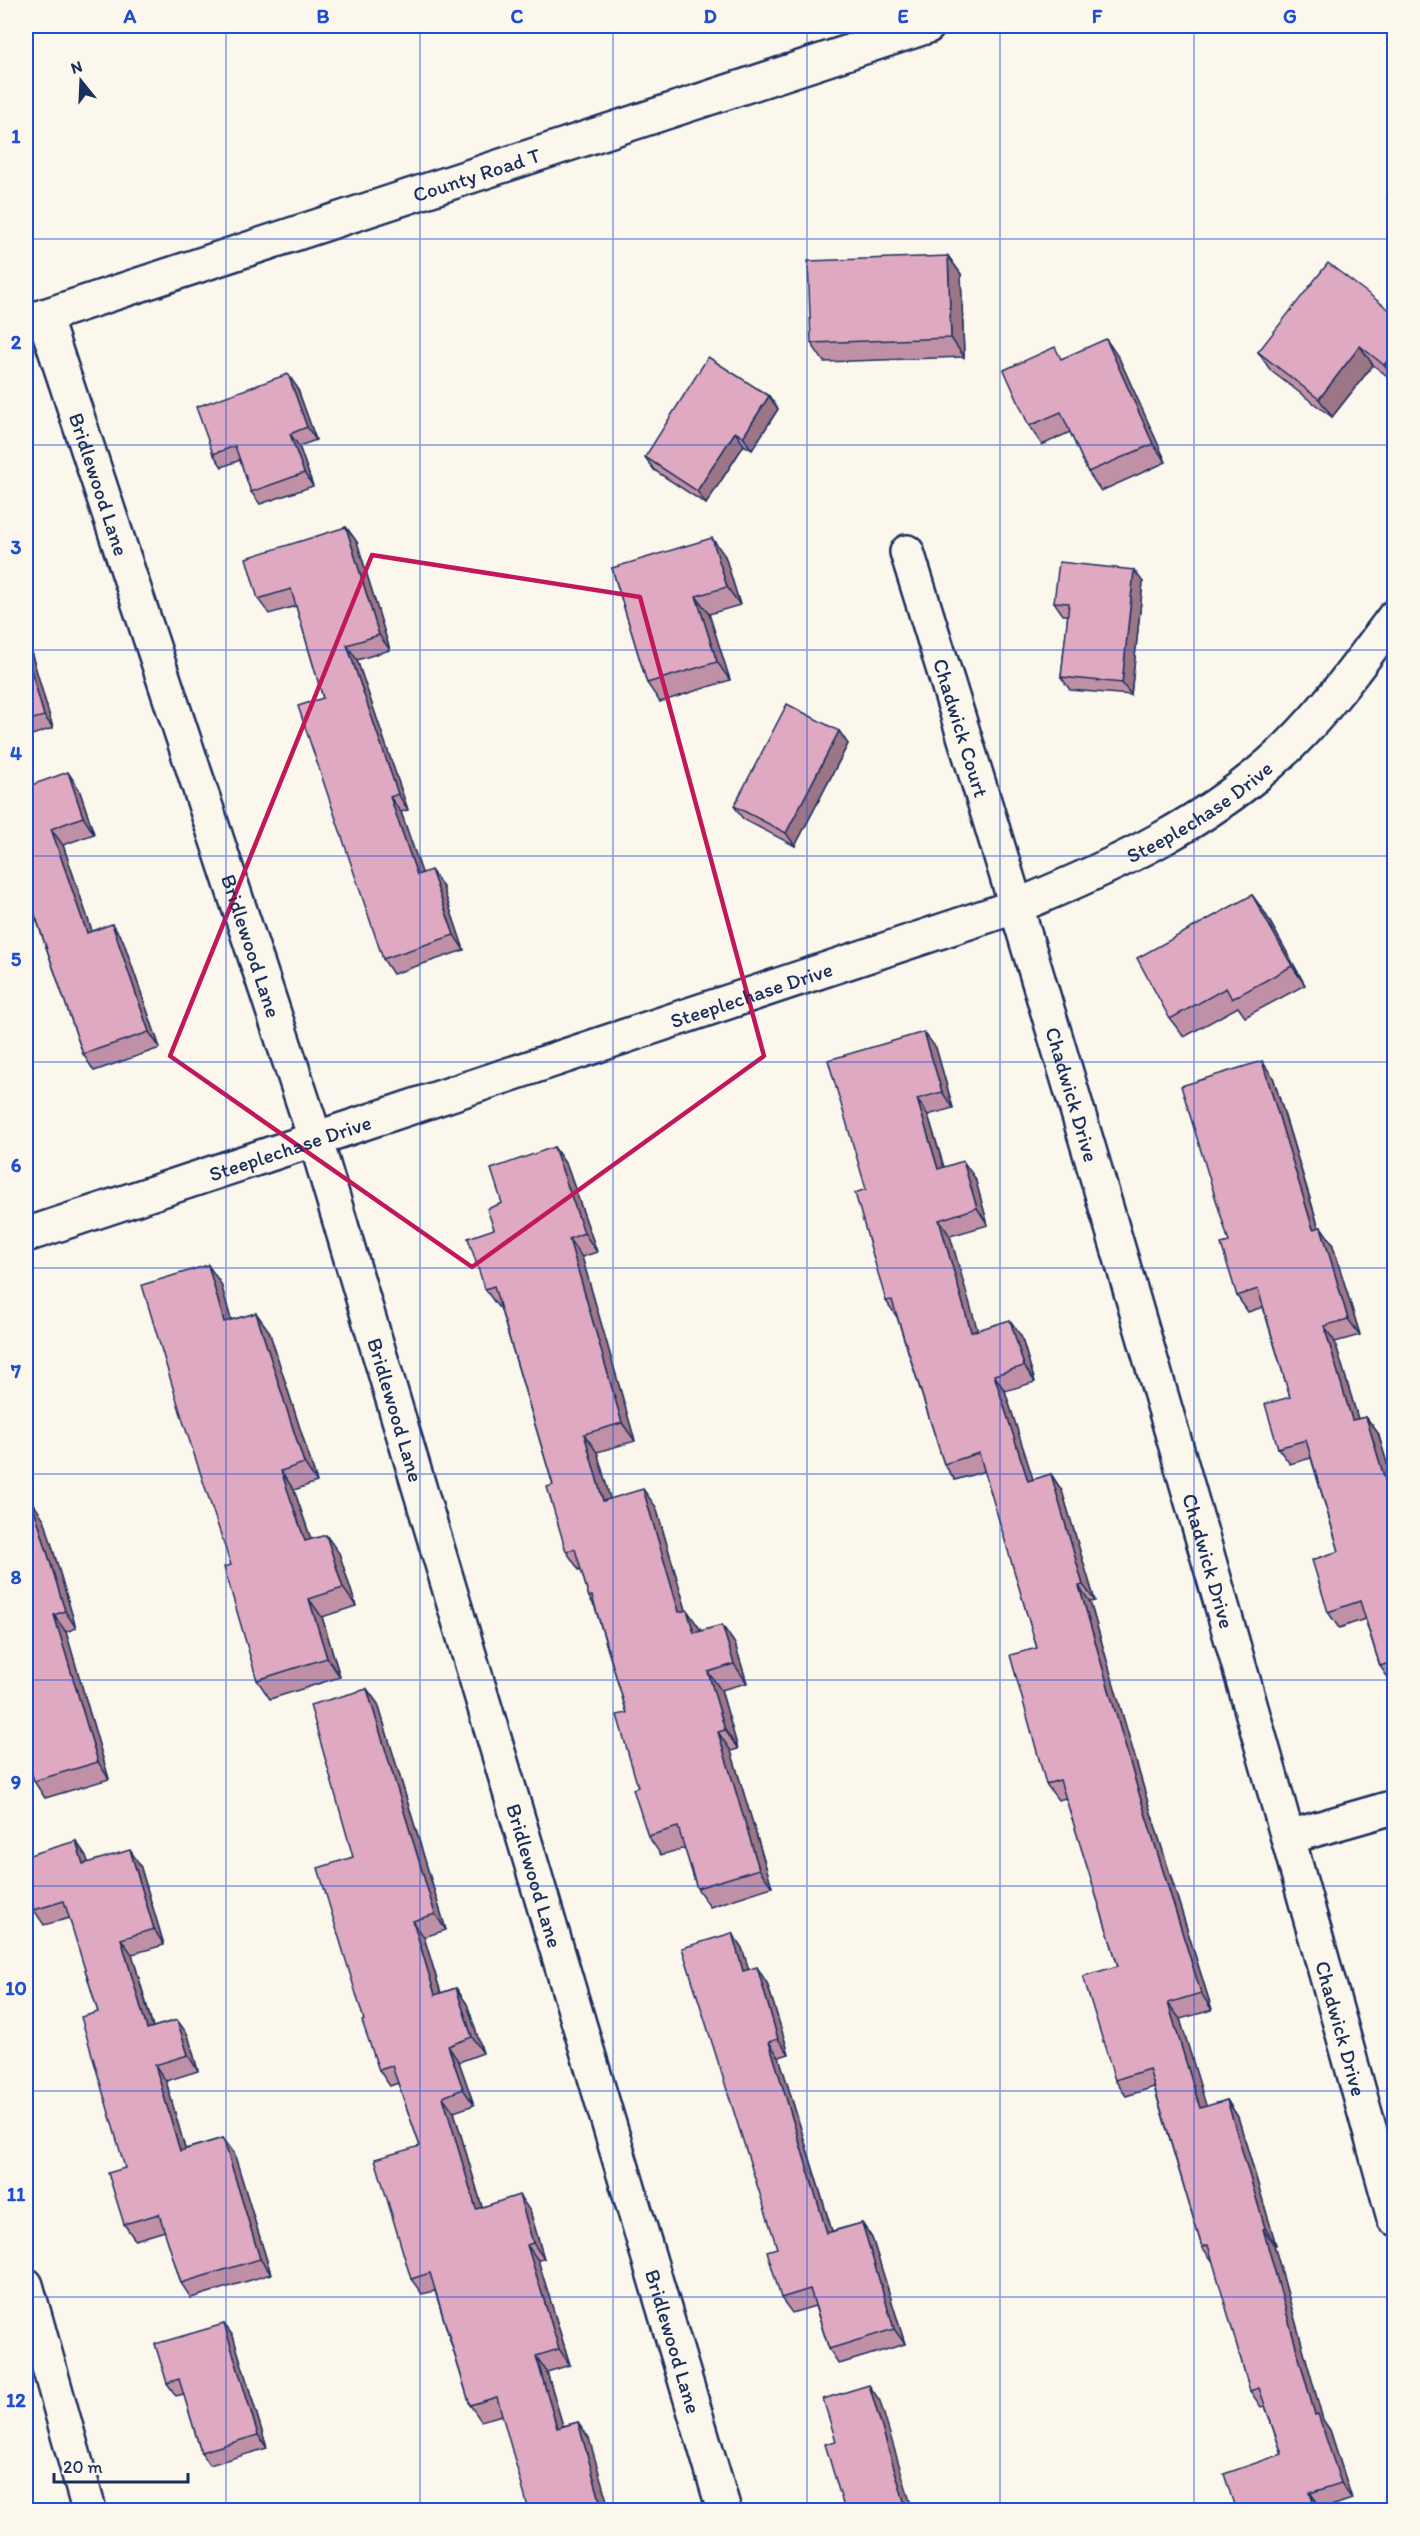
<svg xmlns="http://www.w3.org/2000/svg" width="1420" height="2536" font-family="Itim,sans-serif">
	<style>
		.lines { fill: none; stroke-linecap: round; stroke-linejoin: round }
		.street-casing { stroke: #1b2f5e; stroke-width: 38 }
		.secondary-casing { stroke: #1b2f5e; stroke-width: 38 }
		.street { stroke: #fbf7ec; stroke-width: 33 }
		.secondary { stroke: #fbf7ec; stroke-width: 33 }
		.wall { fill: #c091a6; stroke: #1b2f5e; stroke-width: 1.5 }
		.shaded-wall { fill: #9c7687; stroke: #1b2f5e; stroke-width: 1.5 }
		.building { fill: #dfa9c1; stroke: #1b2f5e; stroke-width: 1.5 }
		.marked { fill: none; stroke: #c2185b; stroke-width: 4.5; stroke-linejoin: round }
		.grid { fill: none; stroke: #1d4ed8; stroke-width: 1.5; stroke-opacity: 0.55 }
		.labels { text-anchor: middle; dominant-baseline: central; stroke-width: 5; stroke-linejoin: round; paint-order: stroke }
		.street-label { font-size: 21px; fill: #1b2f5e; stroke: #fbf7ec }
		.neatline { fill: none; stroke: #1d4ed8; stroke-width: 2 }
		.grid-label { font-size: 20px; text-anchor: middle; font-weight: bold; fill: #1d4ed8 }
	</style>
	<rect width="100%" height="100%" fill="#fbf7ec"/>
	<filter id="ink" filterUnits="userSpaceOnUse"><feTurbulence type="fractalNoise" baseFrequency=".0167" numOctaves="2"/><feDisplacementMap in="SourceGraphic" scale="12" xChannelSelector="R" yChannelSelector="G"/><feConvolveMatrix kernelMatrix="1 2 1 2 8 2 1 2 1" color-interpolation-filters="sRGB"/></filter>
	<g filter="url(#ink)">
		<g class="lines">
			<g class="street-casing">
				<g id="street">
					<path id="s1" d="M44,316l272,825 408,1369"/>
					<path id="s2" d="M907,552c173,552 333,1108 487,1666"/>
					<path id="s3" d="M26,1235l991,-329c100,-41 196,-85 274,-162 38,-38 71,-84 103,-127"/>
					<path d="M1289,1837l105,-30"/>
					<path d="M26,2285l63,225"/>
				</g>
			</g>
			<g class="secondary-casing">
				<g id="secondary">
					<path id="s4" d="M26,322l902,-296"/>
				</g>
			</g>
			<use href="#street" class="street"/>
			<use href="#secondary" class="secondary"/>
		</g>
		<g class="wall">
			<path d="M948,256l13,18 3,83 -140,5 -13,-19z"/>
			<path d="M1395,314v68l-22,-17 -41,52 -61,-46 -13,-19z"/>
			<path d="M1063,358h56l47,104 -65,29 -13,-19 -18,-40 -28,13 -13,-19z"/>
			<path d="M297,387l19,53 -17,6 14,40 -53,18 -9,-12 -11,-32 -18,7 -9,-13z"/>
			<path d="M769,396l9,13 -26,41 -8,-5 -38,59 -52,-34 -9,-13z"/>
			<path d="M346,527l11,15 33,108 -33,10 51,150 -7,2 21,61 20,12 22,65 -71,24 -10,-15 -60,-261 -27,-92 -27,8 -11,-15z"/>
			<path d="M725,556l15,49 -31,9 21,66 -70,22 -13,-19 -35,-115z"/>
			<path d="M1143,582l-12,113 -61,-5 -9,-13 7,-62h-5l-9,-13z"/>
			<path d="M26,641l3,4 24,83 -27,9z"/>
			<path d="M839,731l9,13 -53,102 -52,-27 -9,-13z"/>
			<path d="M26,787l53,2 15,45 -31,11 29,86 31,9 37,108 -66,23 -11,-17 -46,-133 -11,4z"/>
			<path d="M1252,895l13,18 40,72 -60,32 -7,-10 -54,30 -14,-18z"/>
			<path d="M936,1048l17,60 -25,7 16,52 31,11 13,47 -38,11 27,94 44,6 14,46 -30,9 28,89 18,-6 11,17 33,110 -5,1 58,201 64,207 -32,9 26,88 21,-7 11,17 38,128h-2l49,175 7,10 22,69 -30,10 -40,-55 -17,-48 -4,1 -11,-16 -36,-128 -12,-16 -48,-160 -28,9 -11,-16 3,-114 -52,-168 -8,2 -12,-16 -9,-136 -52,-177 -30,9 -11,-16 -47,-147 -11,-16 -20,-112z"/>
			<path d="M1273,1077l46,151 2,-1 11,16 28,92 -25,7 23,77 8,-2 12,16 17,57v191l-4,1 -11,-16 -15,-47 -26,9 -11,-16 11,-61 -28,-93 -21,6 -12,-16 12,-51 -27,-90 -15,5 -11,-16 -8,-54z"/>
			<path d="M554,1147l13,19 30,86 -15,5 53,184 -38,11 13,47 46,8 30,103 14,19 1,2 21,-6 13,19 12,39 -26,7 17,59 -7,2 41,136 -62,20 -13,-19 -12,-40 -24,7 -13,-19 -10,-49 -11,-74 -32,-106 -6,-10 -8,-28 -2,1 -13,-19 -13,-66 -53,-178h-2l-13,-18 17,-86z"/>
			<path d="M208,1265l13,19 10,36 25,-7 13,18 48,151 -23,8 17,49 28,14 17,53 -34,11 18,60 -70,22 -13,-19 -26,-115z"/>
			<path d="M44,1519l32,109 -10,4 43,147 -64,19 -11,-17z"/>
			<path d="M367,1689l11,15 68,226 -22,7 17,56 15,-5 11,16 16,49 -24,9 15,43 -20,7 28,95 48,4 14,48 -6,1 32,105 -23,7 16,54 15,-4 11,16 -87,-23 -21,6 -11,-16 -35,-114 -13,3 -11,-15 9,-133 -22,-63 -8,3 -11,-16 -15,-50 -11,-163z"/>
			<path d="M76,1841l10,15 2,7 52,2 24,80 -32,9 21,73 24,-7 11,15 10,36 -32,10 19,68 38,-11 11,15 37,121 -80,24 -10,-15 -16,-52 -30,9 -11,-16 1,-56 -27,-156 -28,-94 -26,7 -10,-15z"/>
			<path d="M732,1933l10,15 7,22 18,13 22,71 -10,3 53,174 30,-8 10,15 33,106 -66,20 -10,-15 -14,-43 -23,7 -11,-15 -4,-50z"/>
			<path d="M224,2324l9,12 34,112 -57,17 -9,-13 -17,-58 -8,2 -9,-13z"/>
		</g>
		<g class="shaded-wall">
			<path d="M948,256l13,18 3,83 -13,-19z"/>
			<path d="M1106,339l13,19 47,104 -13,-18z"/>
			<path d="M1360,346l13,19 -41,52 -13,-18z"/>
			<path d="M1395,351v29l-11,-15z"/>
			<path d="M288,374l9,13 19,53 -9,-13z"/>
			<path d="M769,396l9,13 -26,41 -9,-13z"/>
			<path d="M735,432l9,13 -38,59 -9,-13z"/>
			<path d="M290,434l9,12 14,40 -9,-13z"/>
			<path d="M346,527l11,15 33,108 -11,-15z"/>
			<path d="M712,538l13,18 15,49 -13,-18z"/>
			<path d="M1134,570l9,12 -12,113 -9,-12z"/>
			<path d="M696,596l13,18 21,66 -13,-18z"/>
			<path d="M26,641l3,4 24,83 -9,-12 -18,-64z"/>
			<path d="M347,645l10,15 51,150 -10,-16z"/>
			<path d="M839,731l9,13 -53,102 -9,-13z"/>
			<path d="M68,772l11,17 15,45 -11,-17z"/>
			<path d="M390,797l11,15 27,78 -11,-15z"/>
			<path d="M51,829l12,16 35,104 -11,-16z"/>
			<path d="M431,870l11,15 22,65 -10,-15z"/>
			<path d="M1252,895l13,18 40,72 -13,-19z"/>
			<path d="M112,924l11,16 37,108 -11,-16z"/>
			<path d="M924,1032l12,16 17,60 -11,-16z"/>
			<path d="M1262,1061l11,16 51,169 -11,-17z"/>
			<path d="M917,1099l11,16 21,70 -11,-16z"/>
			<path d="M554,1147l13,19 30,86 -13,-19z"/>
			<path d="M963,1161l12,17 13,47 -11,-17z"/>
			<path d="M939,1220l11,16 33,113 -12,-17z"/>
			<path d="M1321,1227l11,16 28,92 -12,-16z"/>
			<path d="M569,1239l13,18 53,184 -13,-18z"/>
			<path d="M208,1265l13,19 16,57 -13,-19z"/>
			<path d="M256,1313l13,18 48,151 -13,-19z"/>
			<path d="M1010,1320l11,16 14,46 -11,-16z"/>
			<path d="M1324,1326l11,16 28,94 -11,-16z"/>
			<path d="M994,1375l11,16 34,107 -11,-17z"/>
			<path d="M1366,1417l12,16 17,57v23z"/>
			<path d="M584,1434l13,18 19,67 -13,-18z"/>
			<path d="M281,1471l13,19 24,70 -13,-19z"/>
			<path d="M1051,1474l11,17 33,110 -12,-16z"/>
			<path d="M643,1489l13,18 36,124 -13,-19z"/>
			<path d="M32,1502l12,17 32,109 -11,-17z"/>
			<path d="M326,1535l13,18 17,53 -13,-18z"/>
			<path d="M1079,1586l11,16 58,201 64,207 -11,-17 -64,-206z"/>
			<path d="M309,1599l13,18 18,60 -13,-19z"/>
			<path d="M687,1610l13,19 7,23 -13,-19z"/>
			<path d="M54,1615l12,17 43,147 -11,-17z"/>
			<path d="M722,1625l13,19 12,39 -13,-19z"/>
			<path d="M708,1672l13,18 17,59 -13,-19z"/>
			<path d="M367,1689l11,15 68,226 -11,-16z"/>
			<path d="M718,1732l13,19 41,136 -13,-18z"/>
			<path d="M76,1841l10,15 8,23 -11,-15z"/>
			<path d="M130,1850l10,15 24,80 -10,-16z"/>
			<path d="M413,1921l11,16 22,74 -11,-16z"/>
			<path d="M732,1933l10,15 12,38 -11,-15z"/>
			<path d="M121,1939l11,15 25,90 -10,-15z"/>
			<path d="M757,1967l10,16 22,71 -11,-15z"/>
			<path d="M456,1988l11,16 16,49 -11,-16z"/>
			<path d="M1168,2003l12,16 32,106 -12,-17z"/>
			<path d="M177,2020l11,15 10,36 -10,-16z"/>
			<path d="M769,2042l10,15 58,191 -10,-15z"/>
			<path d="M448,2046l11,16 15,43 -11,-16z"/>
			<path d="M155,2065l11,16 24,85 -10,-15z"/>
			<path d="M443,2097l11,15 33,112 -11,-15z"/>
			<path d="M1227,2100l11,17 38,128 -11,-17z"/>
			<path d="M223,2138l11,15 37,121 -11,-15z"/>
			<path d="M519,2195l11,16 14,48 -11,-16z"/>
			<path d="M862,2223l10,15 33,106 -11,-15z"/>
			<path d="M1263,2229l11,16 49,175 7,10 22,69 -11,-16 -26,-68z"/>
			<path d="M527,2245l11,15 32,105 -11,-16z"/>
			<path d="M224,2324l9,12 34,112 -9,-13z"/>
			<path d="M536,2356l11,16 21,71 -11,-15z"/>
			<path d="M869,2385l11,16 33,110h-6z"/>
			<path d="M578,2422l11,16 21,73h-7z"/>
			<path d="M1310,2493l12,16v2h-6z"/>
		</g>
		<g class="building">
			<path d="M1395,193v16l-8,-11z"/>
			<path d="M948,256l3,82 -140,5 -3,-82z"/>
			<path d="M1328,263l67,51v37l-11,14 -24,-19 -41,53 -61,-47z"/>
			<path d="M1106,339l47,105 -65,28 -27,-60 -32,14 -25,-56 51,-23 6,12z"/>
			<path d="M708,357l61,39 -26,41 -8,-5 -38,59 -52,-34z"/>
			<path d="M288,374l19,53 -17,7 14,39 -53,19 -16,-46 -22,8 -17,-47z"/>
			<path d="M346,527l33,108 -32,10 51,149 -8,3 27,78 14,-5 23,65 -71,24 -85,-253 25,-8 -32,-109 -33,10 -12,-41z"/>
			<path d="M712,538l15,49 -31,9 21,66 -70,21 -35,-115z"/>
			<path d="M1059,562l75,8 -12,113 -61,-6 8,-74 -15,-1z"/>
			<path d="M26,652l18,64 -18,5z"/>
			<path d="M787,704l52,27 -53,102 -52,-27z"/>
			<path d="M68,772l15,45 -32,12 36,104 25,-9 37,108 -66,22 -52,-151 -5,2v-118z"/>
			<path d="M1252,895l40,71 -60,33 -6,-11 -56,31 -33,-61z"/>
			<path d="M924,1032l18,60 -25,7 21,70 25,-8 14,47 -38,12 32,112 39,-12 14,46 -30,9 34,106 23,-7 32,111 -4,1 58,201 64,206 -33,10 32,105 27,-8 38,128 -2,1 52,186 3,-1 23,69 -31,10 6,18h-80l-12,-37 58,-20 -23,-66 -9,3 -42,-146 -6,2 -53,-178 -34,11 -32,-104 35,-10 -58,-186 -14,4 -36,-129 27,-7 -58,-195 -35,11 -52,-164 -6,1 -31,-108 11,-4 -38,-129z"/>
			<path d="M1262,1061l51,168 8,-2 27,92 -24,7 28,94 14,-3 29,96v148l-15,5 -20,-65 -32,11 -16,-52 27,-9 -33,-111 -28,8 -13,-44 25,-7 -32,-108 -21,7 -16,-52 8,-2 -48,-156z"/>
			<path d="M554,1147l30,86 -15,6 53,184 -38,11 19,67 40,-12 36,123 8,-2 7,23 28,-8 12,39 -26,8 17,58 -7,2 41,137 -62,19 -19,-61 -30,9 -15,-47 5,-2 -21,-72 10,-2 -35,-117 -3,1 -14,-48 -9,2 -19,-64 6,-2 -59,-199 -9,3 -17,-51 26,-9 -7,-20 15,-6 -11,-34z"/>
			<path d="M208,1265l16,57 32,-9 48,150 -23,8 24,70 21,-6 17,53 -34,11 18,59 -70,22 -33,-113 7,-2 -48,-144 -41,-136z"/>
			<path d="M32,1502l33,109 -11,4 44,147 -64,19 -8,-27v-250z"/>
			<path d="M367,1689l68,225 -22,7 22,74 21,-7 16,49 -24,9 15,43 -20,8 33,112 43,-14 14,48 -6,2 32,104 -23,7 21,72 21,-6 25,89h-74l-32,-114 -27,8 -40,-132 -19,6 -36,-120 45,-13 -28,-80 -13,4 -17,-49 2,-1 -46,-152 35,-11 -43,-152z"/>
			<path d="M76,1841l7,23 47,-14 24,79 -33,10 26,90 30,-9 11,35 -33,10 25,86 43,-13 37,121 -79,24 -22,-69 -35,10 -16,-51 17,-5 -44,-151 17,-5 -34,-111 -30,9 -8,-27v-27z"/>
			<path d="M732,1933l11,38 14,-4 21,72 -9,3 58,191 35,-10 32,106 -65,20 -19,-60 -29,9 -14,-47 10,-3 -95,-300z"/>
			<path d="M224,2324l34,111 -57,17 -22,-73 -12,4 -12,-39z"/>
			<path d="M869,2385l38,126h-62l-20,-67 11,-3 -13,-42z"/>
		</g>
	</g>
	<path class="marked" d="M372,555l268,42 124,459 -292,211 -302,-211z"/>
	<path class="grid" d="M226,26v2484M420,26v2484M613,26v2484M807,26v2484M1000,26v2484M1194,26v2484M26,239h1368M26,445h1368M26,650h1368M26,856h1368M26,1062h1368M26,1268h1368M26,1474h1368M26,1680h1368M26,1886h1368M26,2091h1368M26,2297h1368"/>
	<g class="labels">
		<g class="street-label">
			<text stroke="none"><textPath href="#s4" startOffset="474">County Road T</textPath></text>
			<text stroke="none"><textPath href="#s1" startOffset="177">Bridlewood Lane</textPath></text>
			<text stroke="none"><textPath href="#s2" startOffset="184">Chadwick Court</textPath></text>
			<text stroke="none"><textPath href="#s3" startOffset="1250">Steeplechase Drive</textPath></text>
			<text stroke="none"><textPath href="#s1" startOffset="663">Bridlewood Lane</textPath></text>
			<text stroke="none"><textPath href="#s3" startOffset="764">Steeplechase Drive</textPath></text>
			<text stroke="none"><textPath href="#s2" startOffset="567">Chadwick Drive</textPath></text>
			<text stroke="none"><textPath href="#s3" startOffset="278">Steeplechase Drive</textPath></text>
			<text stroke="none"><textPath href="#s1" startOffset="1149">Bridlewood Lane</textPath></text>
			<text stroke="none"><textPath href="#s2" startOffset="1053">Chadwick Drive</textPath></text>
			<text stroke="none"><textPath href="#s1" startOffset="1635">Bridlewood Lane</textPath></text>
			<text stroke="none"><textPath href="#s2" startOffset="1539">Chadwick Drive</textPath></text>
			<text stroke="none"><textPath href="#s1" startOffset="2121">Bridlewood Lane</textPath></text>
		</g>
	</g>
	<rect width="1420" height="2536" fill="none" stroke="#fbf7ec" stroke-width="66"/>
	<g transform="translate(81 81) rotate(342)" stroke="#fbf7ec" stroke-width="4.5" paint-order="stroke">
	<path d="M0-4.5L10 22L0 15L-10 22Z" fill="#1b2f5e"/>
	<text y="-9" font-size="16" font-weight="bold" text-anchor="middle" fill="#1b2f5e">N</text>
	</g>
	<path d="M54 2473v9h134v-9" fill="none" stroke="#1b2f5e" stroke-width="3"/>
	<text x="63" y="2473" font-size="18" fill="#1b2f5e" stroke="#fbf7ec" stroke-width="4.5" paint-order="stroke">20 m</text>
	<rect x="33" y="33" width="1354" height="2470" class="neatline"/>
	<g class="grid-label">
		<text x="130" y="23">A</text>
		<text x="323" y="23">B</text>
		<text x="517" y="23">C</text>
		<text x="710" y="23">D</text>
		<text x="903" y="23">E</text>
		<text x="1097" y="23">F</text>
		<text x="1290" y="23">G</text>
		<text x="16" y="143">1</text>
		<text x="16" y="349">2</text>
		<text x="16" y="554">3</text>
		<text x="16" y="760">4</text>
		<text x="16" y="966">5</text>
		<text x="16" y="1172">6</text>
		<text x="16" y="1378">7</text>
		<text x="16" y="1584">8</text>
		<text x="16" y="1789">9</text>
		<text x="16" y="1995">10</text>
		<text x="16" y="2201">11</text>
		<text x="16" y="2407">12</text>
	</g>
</svg>
